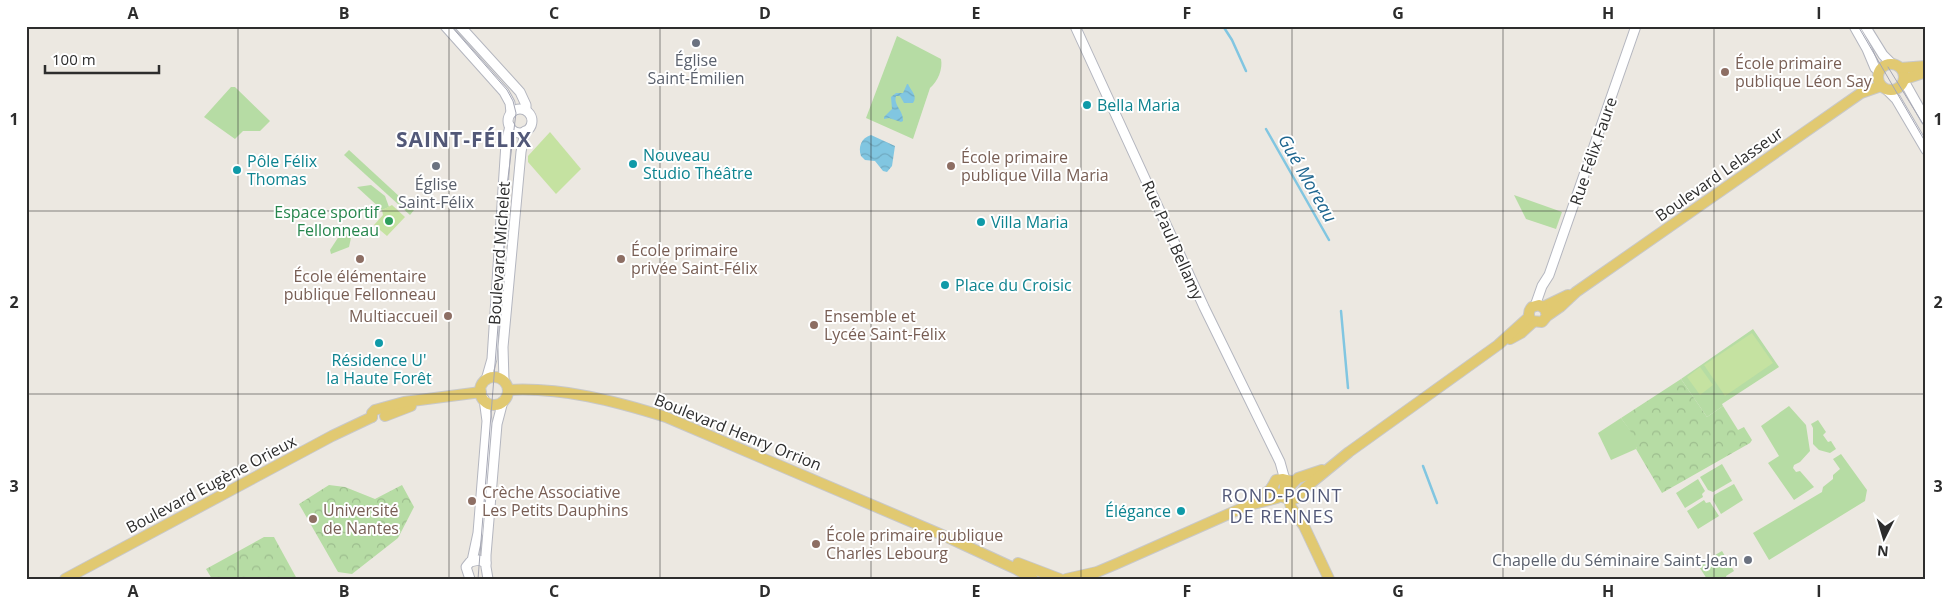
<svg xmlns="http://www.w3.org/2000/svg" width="1952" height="605" font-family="'Open Sans',sans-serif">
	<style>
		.grass { fill: #b6dca4 }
		.forest { fill: url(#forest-crowns) }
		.pitch { fill: #c5e2a1 }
		.water { fill: url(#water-waves) }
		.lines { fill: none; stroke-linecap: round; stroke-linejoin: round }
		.stream { stroke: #81c6e1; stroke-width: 2.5 }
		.secondary-casing { stroke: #b4b6bf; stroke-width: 11 }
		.primary-casing { stroke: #c8c8c8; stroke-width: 12 }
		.secondary { stroke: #fff; stroke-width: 9 }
		.primary { stroke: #e1c971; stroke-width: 10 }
		.tram { stroke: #a4a6b4; stroke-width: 1 }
		.grid { fill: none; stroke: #2d2d2d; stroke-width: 1; stroke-opacity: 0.55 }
		.worship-dot { fill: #6b7280; stroke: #fff; stroke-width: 2 }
		.education-dot { fill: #8d6e63; stroke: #fff; stroke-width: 2 }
		.culture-dot { fill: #0f9aa8; stroke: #fff; stroke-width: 2 }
		.leisure-dot { fill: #2e9e5b; stroke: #fff; stroke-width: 2 }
		.labels { text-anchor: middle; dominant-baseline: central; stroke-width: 4; stroke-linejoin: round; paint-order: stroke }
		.worship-label { font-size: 16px; fill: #5b616d; stroke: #fff }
		.education-label { font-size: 16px; fill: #785e54; stroke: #fff; text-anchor: start }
		.culture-label { font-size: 16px; fill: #0d838f; stroke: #fff; text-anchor: start }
		.street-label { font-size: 16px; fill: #2d2d2d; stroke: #fff }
		.leisure-label { font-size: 16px; fill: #27864d; stroke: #fff; text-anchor: end }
		.water-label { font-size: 18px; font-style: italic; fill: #1e668f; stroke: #fff }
		.neighbourhood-label { font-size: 18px; letter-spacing: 1px; fill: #525878; stroke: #fff }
		.district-label { font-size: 21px; font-weight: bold; letter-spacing: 1px; fill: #525878; stroke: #fff }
		.neatline { fill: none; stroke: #2d2d2d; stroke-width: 2 }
		.grid-label { font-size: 16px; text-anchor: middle; font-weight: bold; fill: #2d2d2d }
	</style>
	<defs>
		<pattern id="forest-crowns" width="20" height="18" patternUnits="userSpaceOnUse" patternTransform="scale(1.25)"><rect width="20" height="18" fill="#b6dca4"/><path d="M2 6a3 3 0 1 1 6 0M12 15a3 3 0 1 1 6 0" fill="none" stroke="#9dbd8e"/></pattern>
		<pattern id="water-waves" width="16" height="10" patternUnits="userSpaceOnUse" patternTransform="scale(1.25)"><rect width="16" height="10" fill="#81c6e1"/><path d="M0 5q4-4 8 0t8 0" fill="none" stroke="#70aac1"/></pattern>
	</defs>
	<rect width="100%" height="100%" fill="#ece8e1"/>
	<g class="grass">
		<path d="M897,36l44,23c2,10 -3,22 -11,29l-17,51 -47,-21z"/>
		<path d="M231,87h4l35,34 -10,10h-17l-8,8 -31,-22z"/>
		<path d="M349,150l65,60 -4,5 -66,-60z"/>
		<path d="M371,185l14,11 4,11 -7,3 -25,-23z"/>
		<path d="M1514,195l48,17 -6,17 -30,-10z"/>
		<path d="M343,230l8,8 -2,9 -18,7 -1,-4z"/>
		<path d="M1753,329l26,38 -57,37 1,2 -16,11 -26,-38z"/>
		<path d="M1789,406l17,19 4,26 -10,11 -6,3 -1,3 3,4 4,-1 14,16 -20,13 -26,-37 11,-7 -18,-30z"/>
		<path d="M1621,418l18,24 -3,7 -25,11 -13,-27z"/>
		<path d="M1818,420l8,12 -3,3 5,7 3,-1 5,8 -6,4 -11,-3 -6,-6v-16l-2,-4z"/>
		<path d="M1841,454l26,36 -2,11 -96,59 -16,-27 69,-41 1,-5 10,-8v-4l7,-6 -7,-10z"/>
		<path d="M1722,464l10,17 -19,11 -5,-2 -8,-13z"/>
		<path d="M1698,479l7,12 -3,3 1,3 -18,11 -9,-15z"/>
		<path d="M1734,484l9,16 -22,14 -8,-14 1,-5z"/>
		<path d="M1704,500l2,3 4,-1 9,14 -21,13 -11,-18z"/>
		<path d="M1722,551l12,20 -8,5 1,3h-20l-9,-14z"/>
	</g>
	<g class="forest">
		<path d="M1681,379l26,38 16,-11 15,24 6,-3 8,13 -2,3 -88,50 -26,-44 2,-7 -17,-24z"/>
		<path d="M329,485l16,2 30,12 27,-14 12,22 -16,31 -46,36 -14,-2 -39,-68z"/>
		<path d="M264,537h10l23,42h-85l-6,-10z"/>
	</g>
	<g class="pitch">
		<path d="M550,132l31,37 -25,25 -28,-32v-6z"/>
		<path d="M392,205l13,12 -18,19 -13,-11 9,-10 -1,-5z"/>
		<path d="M1752,333l21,30 -48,33 -21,-31z"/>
		<path d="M1700,367l13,18 -13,10 -13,-18z"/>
	</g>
	<g class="water">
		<path d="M907,84h1c3,7 10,12 5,19h-9l-4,-7h-4c-3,9 8,15 7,25l-2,1 -12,-4 -5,1v-2l8,-8 -1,-12 5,-4h7z"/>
		<path d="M871,135l24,11 -3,20 -5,6 -4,-1 -8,-10 -10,-1 -4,-4c-3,-9 0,-18 10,-21z"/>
	</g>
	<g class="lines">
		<g class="stream">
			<path d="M1223,26l9,14 14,31"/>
			<path d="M1266,129l63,111"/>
			<path d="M1341,311l7,77"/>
			<path d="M1423,466l14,37"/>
		</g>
		<g class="secondary-casing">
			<g id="secondary">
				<path d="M445,26l59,66 6,11 1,10"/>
				<path d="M460,26l60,66 6,13v5"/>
				<path d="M1075,26l129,281 76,155 5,18"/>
				<path d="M1854,26l13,23 8,19 4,3"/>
				<path d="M1865,26l18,29 9,9"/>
				<path d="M1904,81l22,39"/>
				<path d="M1888,91l8,8 30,51"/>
				<circle cx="520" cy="121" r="12"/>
				<path d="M1535,306l7,-20 7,-11 87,-249"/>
				<path d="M486,380l6,-21 14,-216 4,-17"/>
				<path d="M504,381l-1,-34 18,-195 4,-21"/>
				<path d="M472,561l6,-28 9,-112 -3,-22"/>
				<path d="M470,579l-4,-12 4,-5 9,-2 7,3"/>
				<path d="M488,579l-2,-12v-12l11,-131 6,-23"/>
			</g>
		</g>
		<g class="primary-casing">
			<g id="primary">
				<circle cx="1891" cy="77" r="13"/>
				<path d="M1901,68l25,-2"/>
				<path d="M1905,79l21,-7"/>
				<path d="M1543,307l25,-12"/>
				<path d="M1547,316l-2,-7 -6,-4 -7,2c-4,4 -4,10 0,14l10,1 5,-6 13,-9 16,-15 285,-199 20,-7"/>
				<path d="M1510,339l11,-6 12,-11"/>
				<circle cx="494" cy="391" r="14"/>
				<path d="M508,390c54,-3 107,11 158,27l281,120 69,32 17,10"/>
				<path d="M385,416l26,-10"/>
				<path d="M372,417v-4l3,-3 29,-8 77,-10"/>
				<path d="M1322,470l-24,8 -8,8 -2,10 3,11 13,19 25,53"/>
				<path d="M1272,487c3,9 16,14 25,11l8,-10 44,-36 149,-107 31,-28"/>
				<path d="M1254,502l17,-13 5,-9 7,-1 8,2"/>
				<path d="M1018,563l42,16"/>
				<path d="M65,579l267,-143 40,-19"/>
				<path d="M1066,579l31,-7 19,-8 133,-59 28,-7 8,-8v-10"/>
			</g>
		</g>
		<use href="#secondary" class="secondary"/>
		<use href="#primary" class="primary"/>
		<g class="tram">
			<path d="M451,26l56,64 6,11 3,12 -9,73 -4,77 -25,316"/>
			<path d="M1858,26l68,117"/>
			<path d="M1888,67l35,57"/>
		</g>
	</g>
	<path class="grid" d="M238,26v553M449,26v553M660,26v553M871,26v553M1081,26v553M1292,26v553M1503,26v553M1714,26v553M26,211h1900M26,394h1900"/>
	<g class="worship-dot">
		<circle cx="696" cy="43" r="5"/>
		<circle cx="436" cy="166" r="5"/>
		<circle cx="1748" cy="560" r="5"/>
	</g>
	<g class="education-dot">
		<circle cx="1725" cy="72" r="5"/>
		<circle cx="951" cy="166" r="5"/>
		<circle cx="360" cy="259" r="5"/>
		<circle cx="621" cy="259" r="5"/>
		<circle cx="448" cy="316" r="5"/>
		<circle cx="814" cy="325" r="5"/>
		<circle cx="472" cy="501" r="5"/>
		<circle cx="313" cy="519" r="5"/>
		<circle cx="816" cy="544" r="5"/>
	</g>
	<g class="culture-dot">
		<circle cx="1087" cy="105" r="5"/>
		<circle cx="633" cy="164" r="5"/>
		<circle cx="237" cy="170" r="5"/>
		<circle cx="981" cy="222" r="5"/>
		<circle cx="945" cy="285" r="5"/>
		<circle cx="379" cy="343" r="5"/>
		<circle cx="1181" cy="511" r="5"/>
	</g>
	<circle class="leisure-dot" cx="389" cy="221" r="5"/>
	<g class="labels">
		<g class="worship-label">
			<text x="696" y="60">Église<tspan x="696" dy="18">Saint-Émilien</tspan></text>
			<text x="436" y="184">Église<tspan x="436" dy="18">Saint-Félix</tspan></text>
			<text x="1738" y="560" text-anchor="end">Chapelle du Séminaire Saint-Jean</text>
		</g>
		<g class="education-label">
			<text x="1735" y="63">École primaire<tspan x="1735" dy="18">publique Léon Say</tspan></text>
			<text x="961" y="157">École primaire<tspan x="961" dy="18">publique Villa Maria</tspan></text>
			<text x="631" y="250">École primaire<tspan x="631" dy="18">privée Saint-Félix</tspan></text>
			<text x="360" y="276" text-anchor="middle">École élémentaire<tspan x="360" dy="18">publique Fellonneau</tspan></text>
			<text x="438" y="316" text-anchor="end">Multiaccueil</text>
			<text x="824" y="316">Ensemble et<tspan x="824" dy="18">Lycée Saint-Félix</tspan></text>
			<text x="482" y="492">Crèche Associative<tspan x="482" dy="18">Les Petits Dauphins</tspan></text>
			<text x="323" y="510">Université<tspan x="323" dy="18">de Nantes</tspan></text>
			<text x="826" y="535">École primaire publique<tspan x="826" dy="18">Charles Lebourg</tspan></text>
		</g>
		<g class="culture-label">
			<text x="1097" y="105">Bella Maria</text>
			<text x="643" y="155">Nouveau<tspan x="643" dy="18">Studio Théâtre</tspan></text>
			<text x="247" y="161">Pôle Félix<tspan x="247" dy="18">Thomas</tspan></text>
			<text x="991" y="222">Villa Maria</text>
			<text x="955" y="285">Place du Croisic</text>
			<text x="379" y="360" text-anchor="middle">Résidence U'<tspan x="379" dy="18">la Haute Forêt</tspan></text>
			<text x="1171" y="511" text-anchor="end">Élégance</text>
		</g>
		<g class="street-label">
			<text transform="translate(1593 151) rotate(-71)">Rue Félix Faure</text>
			<text transform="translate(1719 174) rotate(-35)">Boulevard Lelasseur</text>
			<text transform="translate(1173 240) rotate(66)">Rue Paul Bellamy</text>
			<text transform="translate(499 253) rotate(-86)">Boulevard Michelet</text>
			<text transform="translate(738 432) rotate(22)">Boulevard Henry Orrion</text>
			<text transform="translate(211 484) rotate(-28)">Boulevard Eugène Orieux</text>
		</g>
		<g class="leisure-label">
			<text x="379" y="212">Espace sportif<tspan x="379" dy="18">Fellonneau</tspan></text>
		</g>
		<g class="water-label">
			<text transform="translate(1308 178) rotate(60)">Gué Moreau</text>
		</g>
		<g class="neighbourhood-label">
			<text x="1282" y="495">ROND-POINT<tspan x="1282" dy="21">DE RENNES</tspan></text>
		</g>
		<g class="district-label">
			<text x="464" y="139">SAINT-FÉLIX</text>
		</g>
	</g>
	<rect width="1952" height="605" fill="none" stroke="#ffffff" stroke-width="55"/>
	<g transform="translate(1884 538) rotate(185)" stroke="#ffffff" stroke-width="4" paint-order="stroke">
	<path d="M0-4L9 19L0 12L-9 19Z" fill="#2d2d2d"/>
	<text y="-8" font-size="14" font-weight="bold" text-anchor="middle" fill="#2d2d2d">N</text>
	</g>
	<path d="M45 65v8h114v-8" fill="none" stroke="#2d2d2d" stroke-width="2.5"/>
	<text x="52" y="65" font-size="15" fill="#2d2d2d" stroke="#ffffff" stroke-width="4" paint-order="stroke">100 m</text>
	<rect x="28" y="28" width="1896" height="550" class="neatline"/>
	<g class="grid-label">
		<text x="133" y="19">A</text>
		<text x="344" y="19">B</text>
		<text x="554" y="19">C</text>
		<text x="765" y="19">D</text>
		<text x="976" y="19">E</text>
		<text x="1187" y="19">F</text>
		<text x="1398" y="19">G</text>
		<text x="1608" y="19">H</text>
		<text x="1819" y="19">I</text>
		<text x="14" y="125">1</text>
		<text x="1938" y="125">1</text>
		<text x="14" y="308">2</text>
		<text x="1938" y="308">2</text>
		<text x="14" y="492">3</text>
		<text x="1938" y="492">3</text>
		<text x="133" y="597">A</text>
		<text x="344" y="597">B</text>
		<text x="554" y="597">C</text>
		<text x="765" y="597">D</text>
		<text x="976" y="597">E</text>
		<text x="1187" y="597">F</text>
		<text x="1398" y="597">G</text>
		<text x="1608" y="597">H</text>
		<text x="1819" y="597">I</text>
	</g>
</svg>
